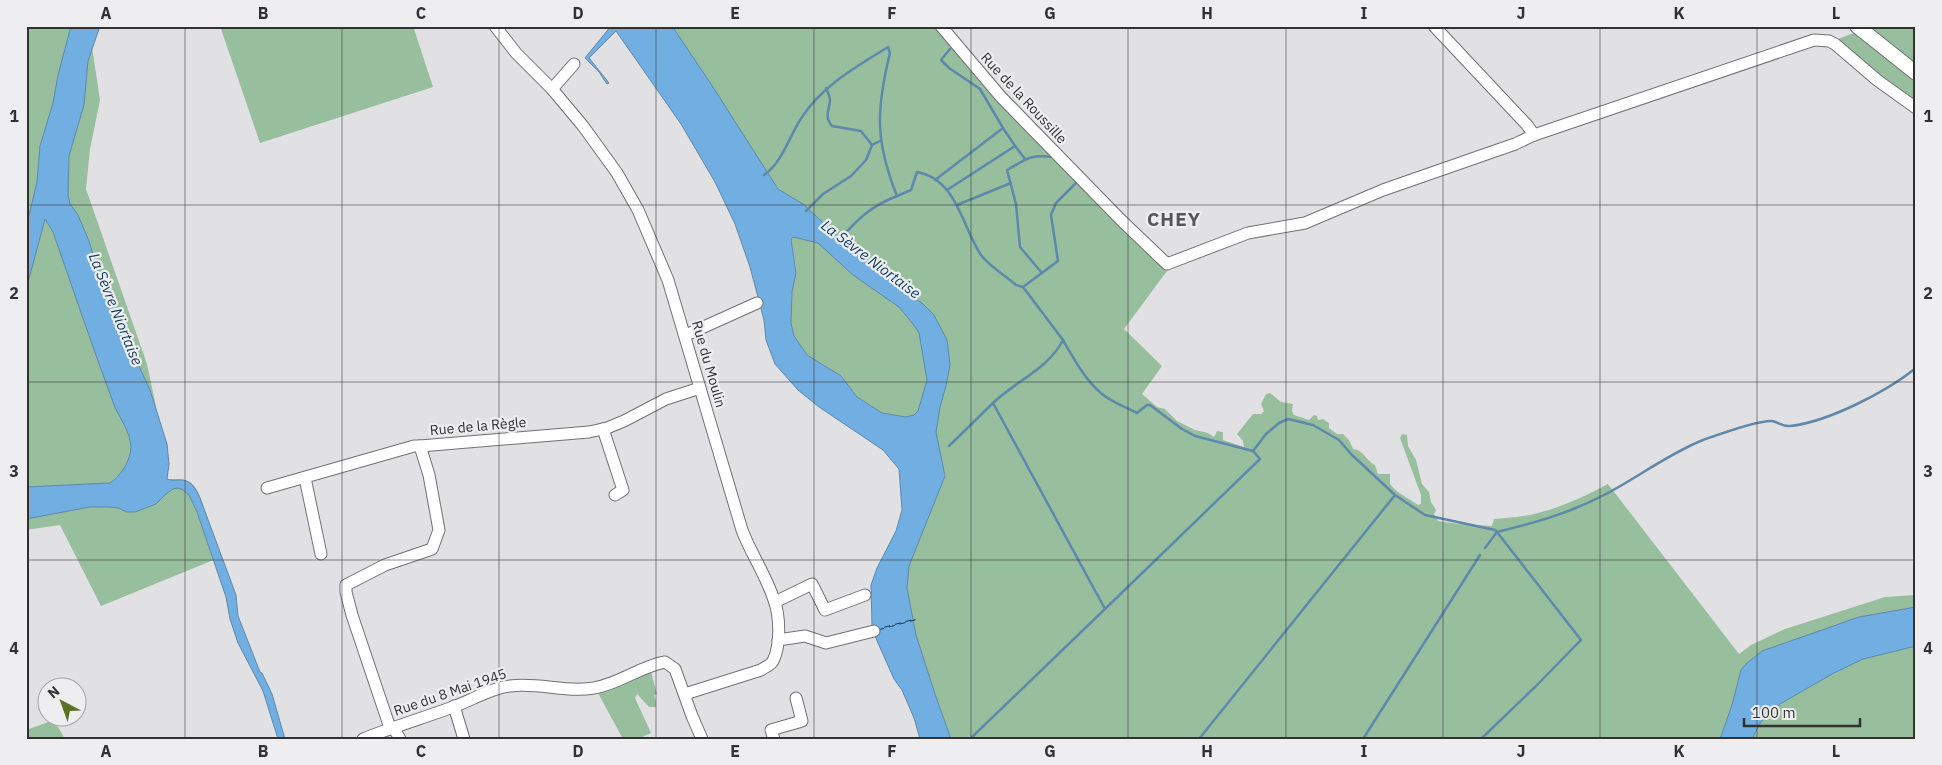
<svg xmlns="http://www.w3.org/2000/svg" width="1942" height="765" font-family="'IBM Plex Sans',sans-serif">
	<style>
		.green { fill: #97be9d }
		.water { fill: #71aee1; stroke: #5e88ac; fill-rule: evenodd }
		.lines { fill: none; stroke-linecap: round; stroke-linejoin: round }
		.stream { stroke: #5e88ac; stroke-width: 2.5 }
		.ferry { stroke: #0e3d5f; stroke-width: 1; stroke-dasharray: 6 5; stroke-linecap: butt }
		.minor-casing { stroke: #717173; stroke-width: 13 }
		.major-casing { stroke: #717173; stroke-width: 16 }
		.minor { stroke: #fff; stroke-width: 11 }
		.major { stroke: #fff; stroke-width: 14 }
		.grid { fill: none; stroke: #313131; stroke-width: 1; stroke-opacity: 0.55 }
		.labels { text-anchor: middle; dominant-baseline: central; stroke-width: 4.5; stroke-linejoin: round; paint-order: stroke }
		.street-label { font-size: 14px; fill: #313131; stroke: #eeeef0 }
		.water-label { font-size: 15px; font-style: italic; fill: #0e3d5f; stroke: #eeeef0 }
		.district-label { font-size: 19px; font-weight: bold; letter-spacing: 1px; fill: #575759; stroke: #eeeef0 }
		.neatline { fill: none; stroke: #313131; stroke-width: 2 }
		.grid-label { font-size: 16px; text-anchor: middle; font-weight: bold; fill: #313131 }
	</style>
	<rect width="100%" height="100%" fill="#e1e1e3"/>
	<g class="green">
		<path d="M26,26h74l-8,21 8,53 -10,49 -4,40 61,175 11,52 9,28 2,20 -2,15c8,0 16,-1 23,3 15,10 21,59 26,77l-115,47 -41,-81 -34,5z"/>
		<path d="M220,26h193l20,61 -173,56z"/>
		<path d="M662,26h280l225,234v11l-43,58 38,37 -20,28 15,13 8,2 12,12 18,9 13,3 6,4 3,-6 6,1v8l21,7 -1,-6 -6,-7 16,-20h8l3,-3 -3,-7 5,-10 4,-1 11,9 12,2 -1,7 2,4 15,5 5,-5 3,1 1,4 5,-1 6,4v5l8,6h6l6,6 4,9c11,1 13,12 22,16l3,9h12v10c8,10 17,13 28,21l3,-1v-9l-21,-57 2,-4 5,1 1,11 8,14 6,24 7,8 2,10 5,8 -2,4 4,7 21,3 33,2 2,-7c8,-1 15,-1 23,-2 32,-4 63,-18 91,-33l131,170 12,-9 34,-16 100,-32 31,-2v144h-965l-26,-74 -29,-71 49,-118 -39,-59 -24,-4 -25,-16 -16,-21 -34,-21 -13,-19 -3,-13 1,-31 4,-23 -5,-30 1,-2z"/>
		<path d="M1872,26h44v86l-76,-58 -15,-10z"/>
		<path d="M651,672l6,22 -3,1 2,7v5h-7l-12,-13 -2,4 16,35 -13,6h-15l-25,-46z"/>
		<path d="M54,720l11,19h-39v-18l3,8z"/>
	</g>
	<g class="water">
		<path d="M71,26h29l-12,35 -4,44 -15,51 -1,39 2,9 8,11 11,26 15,51 13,31 9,15 24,52 17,54 2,20 -2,15c4,2 8,1 12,1 12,-1 17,9 21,18l36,97 2,21 22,56 2,1 10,21 13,45h-7l-15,-48 -25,-48 -8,-24 -4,-22 -29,-85 -8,-17 -6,-5 -5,-2 -5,1 -7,5 -10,10 -21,8h-9l-7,-4 -10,-1h-19l-64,12v-32l84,-4c11,-7 20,-22 21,-35 0,-17 -13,-31 -18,-46 -21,-56 -40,-113 -60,-170l-8,-13 -19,71v-62l11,-46 3,-36 13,-43 5,-28z"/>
		<path d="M611,26h61l39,58 67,105 25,15 44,41 34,29 42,30 11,11 13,25 3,25 -4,21 -6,21 -4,25 9,44 -36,90 -2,22 9,47 19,59 16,45h-31l-6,-21 -12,-28 -8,-11 -20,-45 -2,-9 -1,-40 6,-17 19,-37 6,-21 -3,-41 -16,-19 -64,-43 -21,-17 -23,-26 -9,-24 -2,-20 -14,-53 -15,-43 -20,-42 -34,-58 -65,-93 -27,27 20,25 -2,1 -8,-12 -14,-14zM793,237l25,6 35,32 46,32 14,17 6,9 8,47 -9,31 -4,4 -8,2 -24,-4 -25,-16 -16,-21 -34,-21 -13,-19 -3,-13 1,-31 4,-19 -5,-34z"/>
		<path d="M1916,607v39l-53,13 -31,15 -52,30 -19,18 -9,17h-32l12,-34 9,-35 6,-7 15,-12 97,-34z"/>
	</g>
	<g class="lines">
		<g class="stream">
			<path d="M950,49l-9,11 8,8 31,21 23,39"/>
			<path d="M826,88c2,4 4,8 4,13 -1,9 -6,16 2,25l29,5 11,14"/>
			<path d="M764,175c19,-13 25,-39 38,-58 21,-32 54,-50 86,-70l2,6c-14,57 -15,88 7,143l14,-6 6,-18c40,7 45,55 64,83 9,12 24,20 35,30l7,2"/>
			<path d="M935,180l68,-52 12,18"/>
			<path d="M947,190l68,-44 10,13"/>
			<path d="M957,205l54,-22"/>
			<path d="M806,211l17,-17 28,-18 15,-16 6,-15 8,-4"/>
			<path d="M838,241c19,-21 31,-34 59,-45"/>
			<path d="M1042,273l-22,-26 -4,-43 -9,-34c20,-11 22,-16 46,-13"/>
			<path d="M1063,340l-40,-53 35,-26 -7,-46 5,-12 21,-21 -1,-2"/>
			<path d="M993,403c23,-22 55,-34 70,-63 11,19 22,40 39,54 11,9 24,13 35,19l10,-8h3l32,24 13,7 58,15 7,8 -155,150"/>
			<path d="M949,446l44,-43 112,206 -135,130"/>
			<path d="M1253,451l13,-17 13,-11 9,-4 25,6 26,15 12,14 44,41 30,20 70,15 2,2 -12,16"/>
			<path d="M1199,739l196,-244"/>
			<path d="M1363,739l117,-184"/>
			<path d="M1481,739l55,-53 45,-46 -84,-108c37,-9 73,-19 107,-37 33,-17 64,-41 99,-55 14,-5 55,-20 69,-19 6,1 11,6 18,5 38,-4 96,-34 126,-58"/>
		</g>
		<path class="ferry" d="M915,619v1l-41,11v-1z"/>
		<g class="minor-casing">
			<g id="minor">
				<path d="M495,26l21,27 36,36 31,37 34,47 21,37 30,70 74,250c9,24 24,45 32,70 6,16 7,45 -1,61 -2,4 -8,6 -12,9l-76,24"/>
				<path d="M941,26l60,71 121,124 45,43 81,-31 57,-10 78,-33 132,-46 19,-9 280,-95 15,1 6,3 42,36 39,28"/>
				<path d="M1434,26l93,99 7,10"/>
				<path d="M552,89l22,-25"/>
				<path d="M686,335l71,-32"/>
				<path d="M603,429l20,61 -8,5"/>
				<path d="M305,478l16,76"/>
				<path d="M267,488l147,-42h6"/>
				<path d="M775,602l37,-18 13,26 40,-15"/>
				<path d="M778,640l27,-4 21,7 48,-12"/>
				<path d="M454,706l10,33"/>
				<path d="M393,727l7,12"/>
				<path d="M390,728l-38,-113 -6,-23v-7l39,-20 47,-16 7,-19 -10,-55 -9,-29 169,-14 18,-4 17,-7 42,-22 34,-11"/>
				<path d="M363,739c30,-12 60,-21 90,-32 19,-7 38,-19 57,-21 28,-4 56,7 84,2 25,-4 47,-22 71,-26l10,7 17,47 10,23"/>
				<path d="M774,739l-3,-9 31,-9 -6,-23"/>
			</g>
		</g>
		<g class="major-casing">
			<path id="major" d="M1857,26l59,47"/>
		</g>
		<use href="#minor" class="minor"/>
		<use href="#major" class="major"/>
	</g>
	<path class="grid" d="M185,26v713M342,26v713M499,26v713M656,26v713M814,26v713M971,26v713M1128,26v713M1286,26v713M1443,26v713M1600,26v713M1757,26v713M26,205h1890M26,382h1890M26,560h1890"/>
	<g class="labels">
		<g class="street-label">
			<text transform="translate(1024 98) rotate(47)">Rue de la Roussille</text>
			<text transform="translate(709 364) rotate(74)">Rue du Moulin</text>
			<text transform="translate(478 426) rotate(-5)">Rue de la Règle</text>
			<text transform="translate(450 692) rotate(-19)">Rue du 8 Mai 1945</text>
		</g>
		<g class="water-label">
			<text transform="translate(871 259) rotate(37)">La Sèvre Niortaise</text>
			<text transform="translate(116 309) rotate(68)">La Sèvre Niortaise</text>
		</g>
		<g class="district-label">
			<text x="1174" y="219">CHEY</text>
		</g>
	</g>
	<rect width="1942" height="765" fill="none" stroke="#eeeef0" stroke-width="55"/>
	<g transform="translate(62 702) rotate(319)"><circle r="24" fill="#eeeef0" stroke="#a2a2a4"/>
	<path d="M0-4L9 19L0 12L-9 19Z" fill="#5e7120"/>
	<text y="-8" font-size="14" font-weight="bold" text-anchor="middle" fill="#313131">N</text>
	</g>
	<path d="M1744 718v8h116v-8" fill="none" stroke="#313131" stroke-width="2.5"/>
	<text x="1752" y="718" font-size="15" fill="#313131" stroke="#eeeef0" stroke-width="4" paint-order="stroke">100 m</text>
	<rect x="28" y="28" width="1886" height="710" class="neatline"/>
	<g class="grid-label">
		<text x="106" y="19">A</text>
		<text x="263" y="19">B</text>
		<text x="421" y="19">C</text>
		<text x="578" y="19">D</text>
		<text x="735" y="19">E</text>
		<text x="892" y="19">F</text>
		<text x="1050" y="19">G</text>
		<text x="1207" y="19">H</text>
		<text x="1364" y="19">I</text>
		<text x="1521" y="19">J</text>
		<text x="1679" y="19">K</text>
		<text x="1836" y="19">L</text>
		<text x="14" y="122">1</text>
		<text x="1928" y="122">1</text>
		<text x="14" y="299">2</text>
		<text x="1928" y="299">2</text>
		<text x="14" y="477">3</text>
		<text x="1928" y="477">3</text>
		<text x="14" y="654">4</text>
		<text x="1928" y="654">4</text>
		<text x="106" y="757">A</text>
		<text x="263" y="757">B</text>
		<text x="421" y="757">C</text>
		<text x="578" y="757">D</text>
		<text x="735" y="757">E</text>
		<text x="892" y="757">F</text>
		<text x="1050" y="757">G</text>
		<text x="1207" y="757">H</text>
		<text x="1364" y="757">I</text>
		<text x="1521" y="757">J</text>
		<text x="1679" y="757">K</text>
		<text x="1836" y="757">L</text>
	</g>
</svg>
